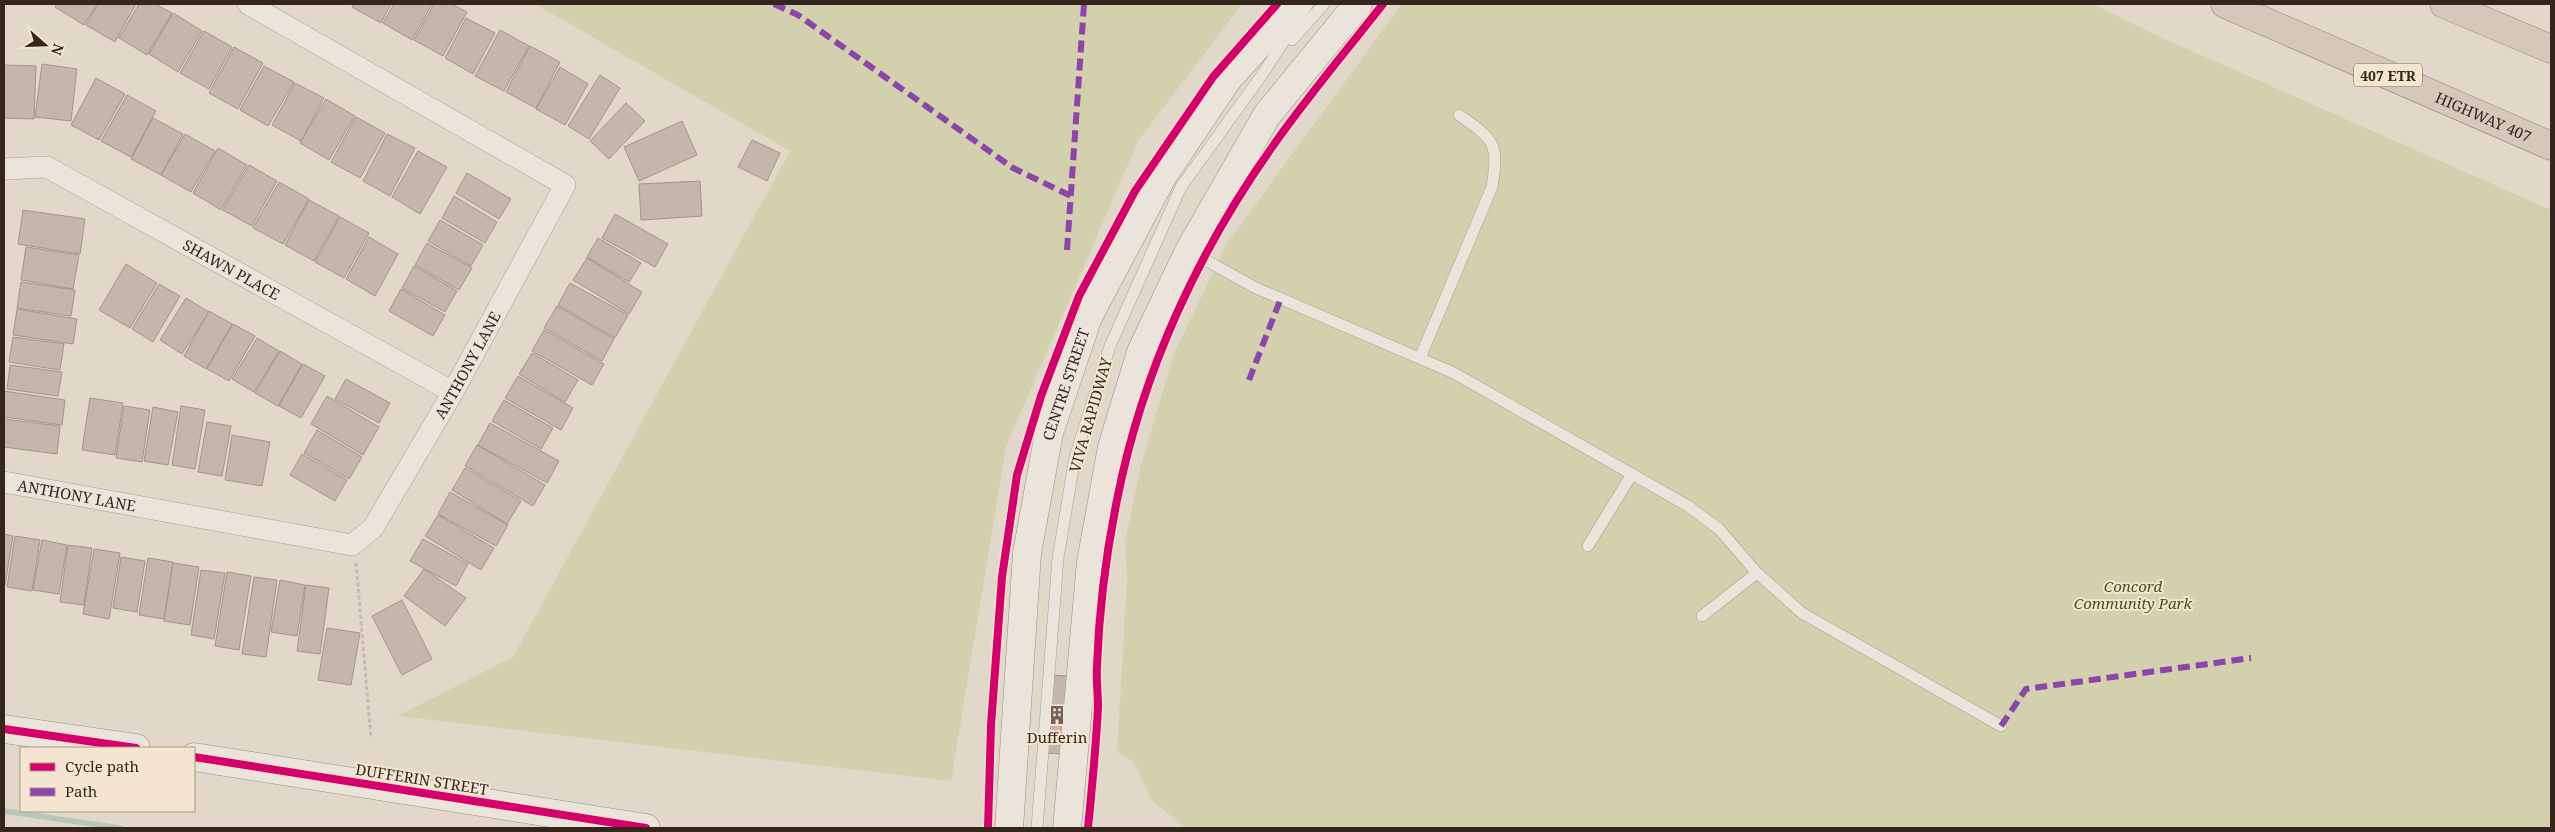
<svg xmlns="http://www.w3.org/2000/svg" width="2555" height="832" font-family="'Noto Serif',serif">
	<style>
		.green { fill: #d3d0ad }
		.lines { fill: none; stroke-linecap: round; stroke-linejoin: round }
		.stream { stroke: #b6c6ba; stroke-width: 5.5 }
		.building { fill: #c5b6ab; stroke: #a1948a }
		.service-casing { stroke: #a69d94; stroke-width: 12 }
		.minor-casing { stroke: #a69d94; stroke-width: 22 }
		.secondary-casing { stroke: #968d83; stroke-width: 29 }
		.motorway-casing { stroke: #8b837a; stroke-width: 29 }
		.path { stroke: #c2bbb3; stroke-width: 3; stroke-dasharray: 4 2.5; stroke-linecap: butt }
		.service { stroke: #eae4db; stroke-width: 11 }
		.minor { stroke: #eae4db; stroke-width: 21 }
		.secondary { stroke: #eae4db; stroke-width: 28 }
		.motorway { stroke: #d4c8bb; stroke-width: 28 }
		.quiet { stroke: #8e44ad; stroke-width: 6; stroke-dasharray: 12 6; stroke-linecap: butt }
		.cycleway-casing { stroke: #f3e5cf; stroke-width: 11 }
		.cycleway { stroke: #d6006c; stroke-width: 8 }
		.labels { text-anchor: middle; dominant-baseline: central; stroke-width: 4; stroke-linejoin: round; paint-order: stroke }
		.shield { fill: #f3e5cf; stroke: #6d5f52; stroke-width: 1 }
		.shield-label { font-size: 14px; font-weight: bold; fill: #34261d }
		.street-label { font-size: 15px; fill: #34261d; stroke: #f3e5cf }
		.park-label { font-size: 15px; font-style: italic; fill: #484f24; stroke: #f3e5cf }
		.poi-label { font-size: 15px; fill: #34261d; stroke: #f3e5cf }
	</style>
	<rect width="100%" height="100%" fill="#e1d8ca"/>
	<g class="green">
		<path d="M535,4h707l-104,137 -132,306 -55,334 -553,-65 115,-59 277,-506z"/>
		<path d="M1402,4h691l65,32 393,174v618h-1365l-35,-28 -15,-34 -5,-6 -14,-8 10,-174 -2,-37 16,-76 33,-111 53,-111z"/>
	</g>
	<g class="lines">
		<path class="stream" d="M4,811l116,17"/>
	</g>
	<g class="building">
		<path d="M57,4h40l-13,21 -29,-18z"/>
		<path d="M98,4h38l-21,38 -29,-17z"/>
		<path d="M139,4h16l17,9 -25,42 -28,-17z"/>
		<path d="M354,4h37l-10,19 -29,-16z"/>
		<path d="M394,4h38l-20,36 -29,-17z"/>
		<path d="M434,4h18l15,8 -24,44 -29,-16z"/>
		<path d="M173,13l29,18 -24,41 -29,-18z"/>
		<path d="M466,18l29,15 -22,41 -28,-16z"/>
		<path d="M500,30l29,16 -25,45 -29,-15z"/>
		<path d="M204,31l28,16 -23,42 -29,-16z"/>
		<path d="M530,46l30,16 -24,46 -30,-16z"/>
		<path d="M234,47l29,16 -25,46 -29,-16z"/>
		<path d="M42,64l35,5 -6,52 -36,-4z"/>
		<path d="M4,65l32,1 -2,53 -30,-1z"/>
		<path d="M264,66l30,16 -26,44 -28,-16z"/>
		<path d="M560,67l28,17 -23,41 -29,-16z"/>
		<path d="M600,75l20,13 -31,51 -21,-13z"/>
		<path d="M96,78l29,16 -26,46 -28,-15z"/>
		<path d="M295,83l29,15 -23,43 -29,-16z"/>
		<path d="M127,95l29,16 -25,46 -30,-16z"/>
		<path d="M326,99l29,17 -26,44 -29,-17z"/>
		<path d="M626,103l19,18 -36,38 -19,-18z"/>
		<path d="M356,117l29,16 -25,45 -29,-16z"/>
		<path d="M153,118l30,16 -22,41 -30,-16z"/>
		<path d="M682,121l15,34 -58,26 -15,-34z"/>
		<path d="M185,134l30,17 -24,41 -30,-17z"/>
		<path d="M387,134l28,14 -25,48 -27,-15z"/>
		<path d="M752,140l28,13 -13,28 -29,-14z"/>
		<path d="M218,148l29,17 -26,45 -28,-17z"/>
		<path d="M418,151l29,16 -27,47 -28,-17z"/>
		<path d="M249,165l28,16 -25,45 -29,-16z"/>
		<path d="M467,173l44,26 -12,20 -43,-26z"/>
		<path d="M700,181l2,35 -61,4 -2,-36z"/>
		<path d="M279,182l30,17 -26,45 -30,-16z"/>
		<path d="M454,196l43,26 -12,21 -43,-25z"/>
		<path d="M309,200l30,16 -25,45 -29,-16z"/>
		<path d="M23,210l62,9 -5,35 -62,-10z"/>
		<path d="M615,214l53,30 -13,23 -53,-29z"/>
		<path d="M340,217l29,16 -25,45 -29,-16z"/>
		<path d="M440,220l43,25 -12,21 -43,-25z"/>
		<path d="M369,237l29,17 -23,42 -29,-17z"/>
		<path d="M598,238l43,25 -12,19 -42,-25z"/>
		<path d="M427,243l45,25 -13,22 -44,-25z"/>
		<path d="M26,247l53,8 -6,34 -52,-9z"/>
		<path d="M587,258l55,34 -13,22 -56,-34z"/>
		<path d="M126,264l31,19 -27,45 -31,-18z"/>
		<path d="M414,266l43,25 -12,21 -43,-24z"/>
		<path d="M21,282l54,8 -4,26 -54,-8z"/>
		<path d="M570,283l58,32 -13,23 -57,-33z"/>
		<path d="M159,284l21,12 -27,46 -21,-13z"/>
		<path d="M401,289l44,26 -12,21 -44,-25z"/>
		<path d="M186,298l23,14 -27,42 -22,-14z"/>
		<path d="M557,306l57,33 -12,22 -58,-33z"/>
		<path d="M17,309l60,10 -4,25 -60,-9z"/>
		<path d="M209,311l23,13 -26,45 -22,-13z"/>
		<path d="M233,324l22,12 -26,45 -22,-12z"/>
		<path d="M544,330l60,34 -12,21 -60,-34z"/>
		<path d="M13,337l51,7 -4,26 -51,-8z"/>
		<path d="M257,338l22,13 -25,41 -22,-13z"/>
		<path d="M280,351l22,13 -24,42 -23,-13z"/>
		<path d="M532,353l46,27 -13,22 -46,-28z"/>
		<path d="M303,364l22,12 -24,42 -22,-12z"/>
		<path d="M10,365l52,7 -4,24 -51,-7z"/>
		<path d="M518,376l55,32 -12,22 -56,-32z"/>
		<path d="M346,379l44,24 -11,20 -44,-24z"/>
		<path d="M4,391l61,9 -3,25 -58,-8z"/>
		<path d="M327,396l52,31 -16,28 -52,-31z"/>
		<path d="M90,398l33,5 -8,52 -33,-5z"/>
		<path d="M504,400l49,28 -12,21 -49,-28z"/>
		<path d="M124,406l26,4 -8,52 -26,-4z"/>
		<path d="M181,406l24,4 -10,59 -23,-4z"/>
		<path d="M153,407l25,5 -10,53 -24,-4z"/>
		<path d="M4,419l56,7 -3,28 -53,-7z"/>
		<path d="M207,422l24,4 -9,50 -24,-4z"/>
		<path d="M490,423l69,38 -12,22 -69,-38z"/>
		<path d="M317,430l45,27 -13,22 -45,-26z"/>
		<path d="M232,435l38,7 -8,44 -37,-6z"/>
		<path d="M477,445l68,40 -12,21 -68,-40z"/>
		<path d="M302,454l45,26 -12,21 -45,-26z"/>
		<path d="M465,468l56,33 -14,23 -55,-34z"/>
		<path d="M450,492l58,33 -12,21 -58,-32z"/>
		<path d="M438,515l56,33 -13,22 -56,-34z"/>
		<path d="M4,534l9,2 -8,49h-1z"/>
		<path d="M15,536l25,4 -8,51 -25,-4z"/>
		<path d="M423,539l45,25 -12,22 -46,-25z"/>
		<path d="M42,540l25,5 -8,49 -26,-4z"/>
		<path d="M68,545l24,3 -8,57 -24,-3z"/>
		<path d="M94,549l26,4 -11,66 -26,-5z"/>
		<path d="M121,557l24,4 -8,51 -24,-4z"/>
		<path d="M148,558l25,4 -9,57 -25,-4z"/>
		<path d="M173,563l26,4 -9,58 -26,-4z"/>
		<path d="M424,569l42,29 -21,28 -41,-30z"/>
		<path d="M201,570l24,3 -11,66 -23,-4z"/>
		<path d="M227,572l24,4 -12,74 -24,-4z"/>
		<path d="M254,577l23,3 -11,77 -24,-3z"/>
		<path d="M280,580l25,5 -8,51 -26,-4z"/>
		<path d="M306,585l23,3 -9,66 -23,-3z"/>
		<path d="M402,600l30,59 -30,16 -30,-59z"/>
		<path d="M327,628l33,5 -9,52 -33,-5z"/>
		<path d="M1052,675l15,1 -4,78 -16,-1z"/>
	</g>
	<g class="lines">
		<g class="service-casing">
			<g id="service">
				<path d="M1292,40l32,-36"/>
				<path d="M1189,251l67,37 198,85 234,133 31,23 38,44 45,40 199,113"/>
				<path d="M1420,358l72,-171c7,-43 3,-47 -33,-72"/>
				<path d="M1588,546l44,-72"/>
				<path d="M1702,616l55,-43"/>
				<path d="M1037,828l21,-270 17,-101 35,-111 71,-159 83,-115 44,-68"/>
			</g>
		</g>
		<g class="minor-casing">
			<g id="minor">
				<path id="s1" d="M4,169l43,-2 406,225"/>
				<path id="s2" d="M4,482l348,63 21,-17 80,-136 112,-207 -317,-181"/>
			</g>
		</g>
		<g class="secondary-casing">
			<g id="secondary">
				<path d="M4,729l132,19"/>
				<path d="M194,757l452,71"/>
				<path id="s3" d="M1009,828l18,-275 22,-120 39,-116 74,-140 65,-97 68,-76"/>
				<path d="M1067,828l24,-266 21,-115 29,-95 48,-101 78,-136 91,-111"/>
			</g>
		</g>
		<g class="motorway-casing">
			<g id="motorway">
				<path id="s4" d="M2225,4l326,142"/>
				<path d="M2444,4l107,45"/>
			</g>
		</g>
		<path class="path" d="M356,563l15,175"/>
		<use href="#service" class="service"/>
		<use href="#minor" class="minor"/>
		<use href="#secondary" class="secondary"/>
		<use href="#motorway" class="motorway"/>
		<g class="quiet">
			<path d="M774,4l24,11 215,153 58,28"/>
			<path d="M1067,250l17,-246"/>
			<path d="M1249,380l32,-82"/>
			<path d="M2001,726l25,-37 225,-31"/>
		</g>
		<g class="cycleway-casing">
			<g id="cycleway">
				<path d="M4,729l132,19"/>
				<path d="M194,757l452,71"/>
				<path d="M988,828l3,-103 11,-148 15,-102 24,-79 38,-100 56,-105 78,-114 64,-73"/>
				<path d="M1088,828c4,-40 8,-81 10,-121 0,-14 -2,-28 -1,-41 2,-55 9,-112 20,-166 25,-128 82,-251 158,-357 34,-48 72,-93 108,-139"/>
			</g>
		</g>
		<use href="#cycleway" class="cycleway"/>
	</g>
	<defs>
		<g id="building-bare" transform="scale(1.5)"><path d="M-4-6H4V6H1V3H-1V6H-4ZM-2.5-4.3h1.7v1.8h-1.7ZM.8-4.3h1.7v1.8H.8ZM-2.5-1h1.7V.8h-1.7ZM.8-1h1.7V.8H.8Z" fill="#71645a" stroke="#f3e5cf" stroke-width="2.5" paint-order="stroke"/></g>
	</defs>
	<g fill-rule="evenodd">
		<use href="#building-bare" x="1057" y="715"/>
	</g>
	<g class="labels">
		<rect class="shield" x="2354" y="63.5" width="68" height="23" rx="4"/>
		<g class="shield-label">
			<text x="2388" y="75">407 ETR</text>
		</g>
		<g class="street-label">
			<text stroke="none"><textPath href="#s4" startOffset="282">HIGHWAY 407</textPath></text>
			<text stroke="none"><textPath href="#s1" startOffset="254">SHAWN PLACE</textPath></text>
			<text stroke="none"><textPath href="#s2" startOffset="569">ANTHONY LANE</textPath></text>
			<text stroke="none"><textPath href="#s3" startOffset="449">CENTRE STREET</textPath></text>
			<text transform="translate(1090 415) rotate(-74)">VIVA RAPIDWAY</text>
			<text stroke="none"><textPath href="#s2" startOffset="74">ANTHONY LANE</textPath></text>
			<text transform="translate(422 779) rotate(9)">DUFFERIN STREET</text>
		</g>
		<g class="park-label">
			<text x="2133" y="586">Concord<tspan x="2133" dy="17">Community Park</tspan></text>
		</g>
		<g class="poi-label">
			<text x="1057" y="737">Dufferin</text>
		</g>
	</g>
	<rect width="2555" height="832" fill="none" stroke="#34261d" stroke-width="10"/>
	<rect x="20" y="747" width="175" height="65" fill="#f3e5cf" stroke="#a79988"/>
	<rect x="30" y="763" width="25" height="8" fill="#d6006c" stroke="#a79988"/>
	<text x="65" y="772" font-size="15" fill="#34261d">Cycle path</text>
	<rect x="30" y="788" width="25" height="8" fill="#8e44ad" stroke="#a79988"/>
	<text x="65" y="797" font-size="15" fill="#34261d">Path</text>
	<g transform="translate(45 45) rotate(110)" stroke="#f3e5cf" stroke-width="4" paint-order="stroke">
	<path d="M0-4L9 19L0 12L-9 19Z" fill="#34261d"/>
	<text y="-8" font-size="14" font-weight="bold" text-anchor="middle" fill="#34261d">N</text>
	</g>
</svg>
